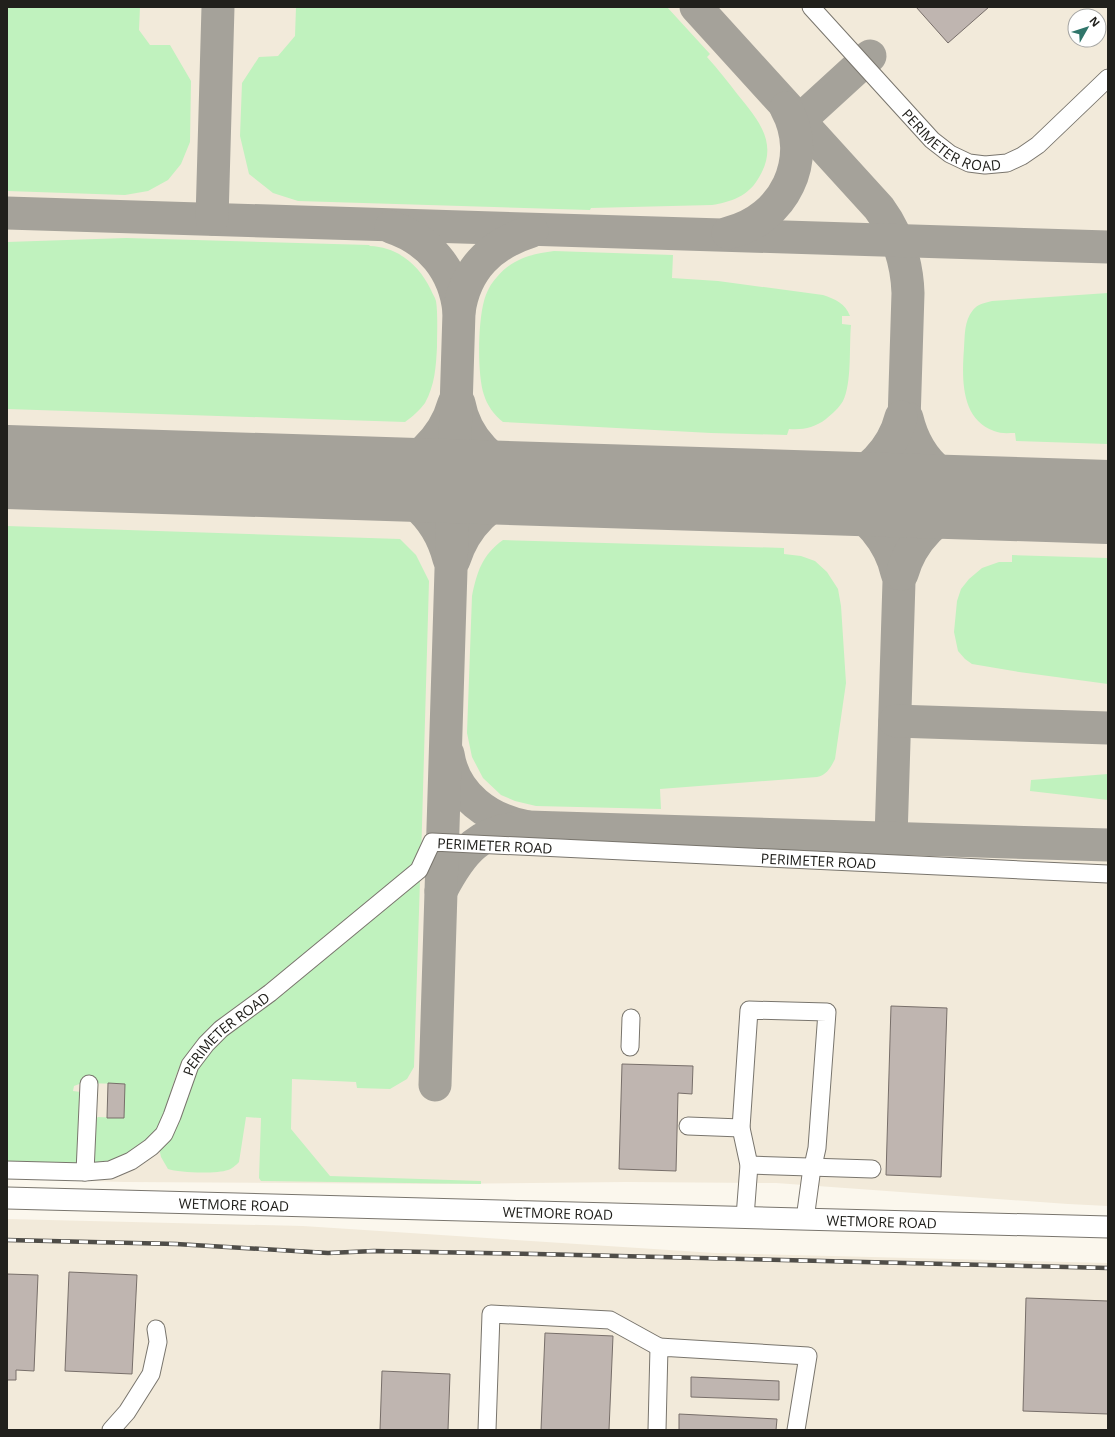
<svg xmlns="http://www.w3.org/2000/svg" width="1115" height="1437" font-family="'Open Sans',sans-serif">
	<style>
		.built { fill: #f2eada; fill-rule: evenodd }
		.green { fill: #c0f2be }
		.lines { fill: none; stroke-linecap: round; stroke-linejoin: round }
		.taxiway { stroke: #a5a29a; stroke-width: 33 }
		.runway { stroke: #a5a29a; stroke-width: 84 }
		.building { fill: #bfb5b0; stroke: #786f6a }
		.minor-casing { stroke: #79756d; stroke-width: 19 }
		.major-casing { stroke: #79756d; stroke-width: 23 }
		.minor { stroke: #fff; stroke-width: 17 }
		.major { stroke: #fff; stroke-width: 21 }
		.rail-casing { stroke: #4f4d48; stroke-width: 4.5 }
		.rail { stroke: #fff; stroke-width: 3; stroke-dasharray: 9; stroke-linecap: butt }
		.labels { text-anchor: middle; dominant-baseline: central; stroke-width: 3; stroke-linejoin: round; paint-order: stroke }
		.street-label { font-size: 14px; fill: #21201c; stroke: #fff }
	</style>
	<rect width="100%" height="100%" fill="#fbf7ed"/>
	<g class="built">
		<path d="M7,7h1101v1199l-40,-2 -292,-21 -150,-1 -187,2 -314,-2 -118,-3zM1075,16h24v24h-24z"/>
		<path d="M7,1219l296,7 412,27 393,10v167h-1101z"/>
	</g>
	<g class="green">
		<path d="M7,7h133l-1,23 11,15h20l21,36 -1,61 -9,22 -13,16 -20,11 -23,4 -118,-4z"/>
		<path d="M296,7h371l43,47 -3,3c11,12 21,25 31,38 21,26 42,49 20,84 -10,17 -27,23 -46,26l-121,3 -1,2 -292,-9 -25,-8 -24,-19 -9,-38 2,-53 17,-26 19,-1 17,-20z"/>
		<path d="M126,238l243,7 1,1c28,1 49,19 61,44 1,3 4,7 5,11 2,12 1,33 1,46 -1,19 -2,38 -12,56 -5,7 -13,14 -20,19l-398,-13v-167z"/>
		<path d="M554,251l119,4 -1,23 46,3 105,14c12,4 22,8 27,21h-8v8l9,1c-2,21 1,58 -8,76 -4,7 -11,13 -17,18 -12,9 -23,11 -37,10l-2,6 -76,-2 -208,-11c-9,-7 -16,-17 -19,-27 -7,-20 -6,-73 0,-94 2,-8 7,-18 13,-24 15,-18 34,-23 57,-26z"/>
		<path d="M1108,293v151l-92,-3 -1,-8c-7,0 -14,1 -21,-2 -34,-12 -32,-54 -30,-83 1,-13 0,-27 9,-38 5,-6 11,-7 19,-9z"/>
		<path d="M7,526l393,13 16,16 13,26 -8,279 -214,172c-8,10 -18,20 -25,31 -8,13 -11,30 -15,44 -11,35 -35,52 -70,57l-7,-8 5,-37 3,-2 25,1 1,-34 -42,-1 -8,3 -1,5 8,1 -2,66 -3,6 -69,-2z"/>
		<path d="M503,540l281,8v6l17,2 14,5 12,11 11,17 3,17 5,77 -11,76c-4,8 -8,16 -18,18l-157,12 1,20 -125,-3 -21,-5 -14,-6 -18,-17 -11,-21 -5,-24 5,-137c5,-24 10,-41 31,-56z"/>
		<path d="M1012,555l96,3v126l-89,-12 -47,-8 -7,-5 -7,-8 -4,-19 3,-31 4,-12 8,-10 13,-11 17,-6h13z"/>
		<path d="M1108,774v26l-78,-9 1,-11z"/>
		<path d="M420,880l-6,187 -7,12 -17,10 -33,-1 -1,-6 -64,-3 -1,50 39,47 151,5v3l-220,-3 -2,-3 2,-60 -15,-1 -7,45c-3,3 -7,7 -11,8 -11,4 -49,3 -60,-1l-7,-12 -2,-9 29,-65 22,-37z"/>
	</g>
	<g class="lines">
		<g class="taxiway">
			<path d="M696,7l183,201c19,26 28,54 29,85l-17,545"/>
			<path d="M800,120l70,-64"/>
			<path d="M7,213l1101,34"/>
			<path d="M212,219l6,-212"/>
			<path d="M391,227c39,13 64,44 68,85"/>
			<path d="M728,233c56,-13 86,-74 58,-125"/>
			<path d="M459,403c6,34 34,64 67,74 10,3 22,4 32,8"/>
			<path d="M907,418c12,50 46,69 92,80"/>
			<path d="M7,465l18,3"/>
			<path d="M331,477c15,-1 31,-1 46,-3 37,-6 67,-35 77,-71"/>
			<path d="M355,481c47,1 83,34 94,78"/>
			<path d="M793,492c14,-2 29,-2 43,-7 31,-9 57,-36 65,-68"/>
			<path d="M803,493c11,2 22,4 33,8 30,11 54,41 61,72"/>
			<path d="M454,560c11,-35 37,-60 71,-70 9,-3 19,-2 28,-4"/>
			<path d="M902,574c9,-33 36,-62 70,-70 9,-3 18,-4 27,-6"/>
			<path d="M895,721l213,7"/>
			<path d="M448,754c6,41 41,66 80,73"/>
			<path d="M441,891c21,-40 38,-62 87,-64l580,18"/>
			<path d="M435,1085l24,-773c6,-43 32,-68 73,-81"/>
		</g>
		<path class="runway" d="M7,467l1101,35"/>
	</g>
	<g class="building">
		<path d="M916,7h73l-41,36z"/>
		<path d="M891,1006l56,2 -6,169 -55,-2z"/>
		<path d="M622,1064l71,2 -1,28 -14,-1 -2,78 -57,-2z"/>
		<path d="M108,1083l17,1 -1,34h-17z"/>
		<path d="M69,1272l68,3 -5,99 -67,-3z"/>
		<path d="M7,1274l31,1 -4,96 -18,-1v10h-9z"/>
		<path d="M1026,1298l82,3v113l-85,-3z"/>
		<path d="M545,1333l68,3 -4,94h-68z"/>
		<path d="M382,1371l68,3 -2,56h-68z"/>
		<path d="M691,1377l88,4v19l-88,-3z"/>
		<path d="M679,1414l98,5 -1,11h-97z"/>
	</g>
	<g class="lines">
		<g class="minor-casing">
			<g id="minor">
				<path id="s1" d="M811,7l121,133 18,14 19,9 16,2 22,-2 15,-7 16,-11 70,-67"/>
				<path d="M630,1047l1,-29"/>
				<path d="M688,1126l53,2"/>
				<path d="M749,1165l123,4"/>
				<path id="s2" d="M7,1170l78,2 25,-2 21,-9 20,-14 13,-13 8,-18 18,-51 16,-21 15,-15 49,-36 149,-123 13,-28 676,32"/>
				<path d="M85,1172l4,-88"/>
				<path d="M745,1217l4,-52 -8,-37 8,-118 78,2 -10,136 -6,27 -6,44"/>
				<path d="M111,1430l16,-18 24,-38 7,-32 -2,-13"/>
				<path d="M487,1430l4,-116 119,6 49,27"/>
				<path d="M657,1430l2,-83 149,9 -12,74"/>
			</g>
		</g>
		<g class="major-casing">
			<g id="major">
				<path id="s3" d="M7,1198l1101,29"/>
			</g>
		</g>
		<use href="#minor" class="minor"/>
		<use href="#major" class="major"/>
		<g class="rail-casing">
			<path id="rail" d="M7,1240l169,4 152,9 46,-2 162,3 572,14"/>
		</g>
		<use href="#rail" class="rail"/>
	</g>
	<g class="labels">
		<g class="street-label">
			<text stroke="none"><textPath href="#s1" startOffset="198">PERIMETER ROAD</textPath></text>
			<text stroke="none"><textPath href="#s2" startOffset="638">PERIMETER ROAD</textPath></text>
			<text stroke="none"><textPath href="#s2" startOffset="962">PERIMETER ROAD</textPath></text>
			<text stroke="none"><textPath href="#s2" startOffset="290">PERIMETER ROAD</textPath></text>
			<text stroke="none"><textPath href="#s3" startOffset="227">WETMORE ROAD</textPath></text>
			<text stroke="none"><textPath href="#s3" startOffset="551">WETMORE ROAD</textPath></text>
			<text stroke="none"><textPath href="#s3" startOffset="875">WETMORE ROAD</textPath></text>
		</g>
	</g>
	<rect width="1115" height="1437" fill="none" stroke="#21201c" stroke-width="16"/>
	<g transform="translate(1087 28) rotate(51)"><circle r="19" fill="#ffffff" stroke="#a6a6a4"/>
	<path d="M0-3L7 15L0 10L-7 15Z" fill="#30756a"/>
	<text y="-6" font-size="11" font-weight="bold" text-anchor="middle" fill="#21201c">N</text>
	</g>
</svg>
